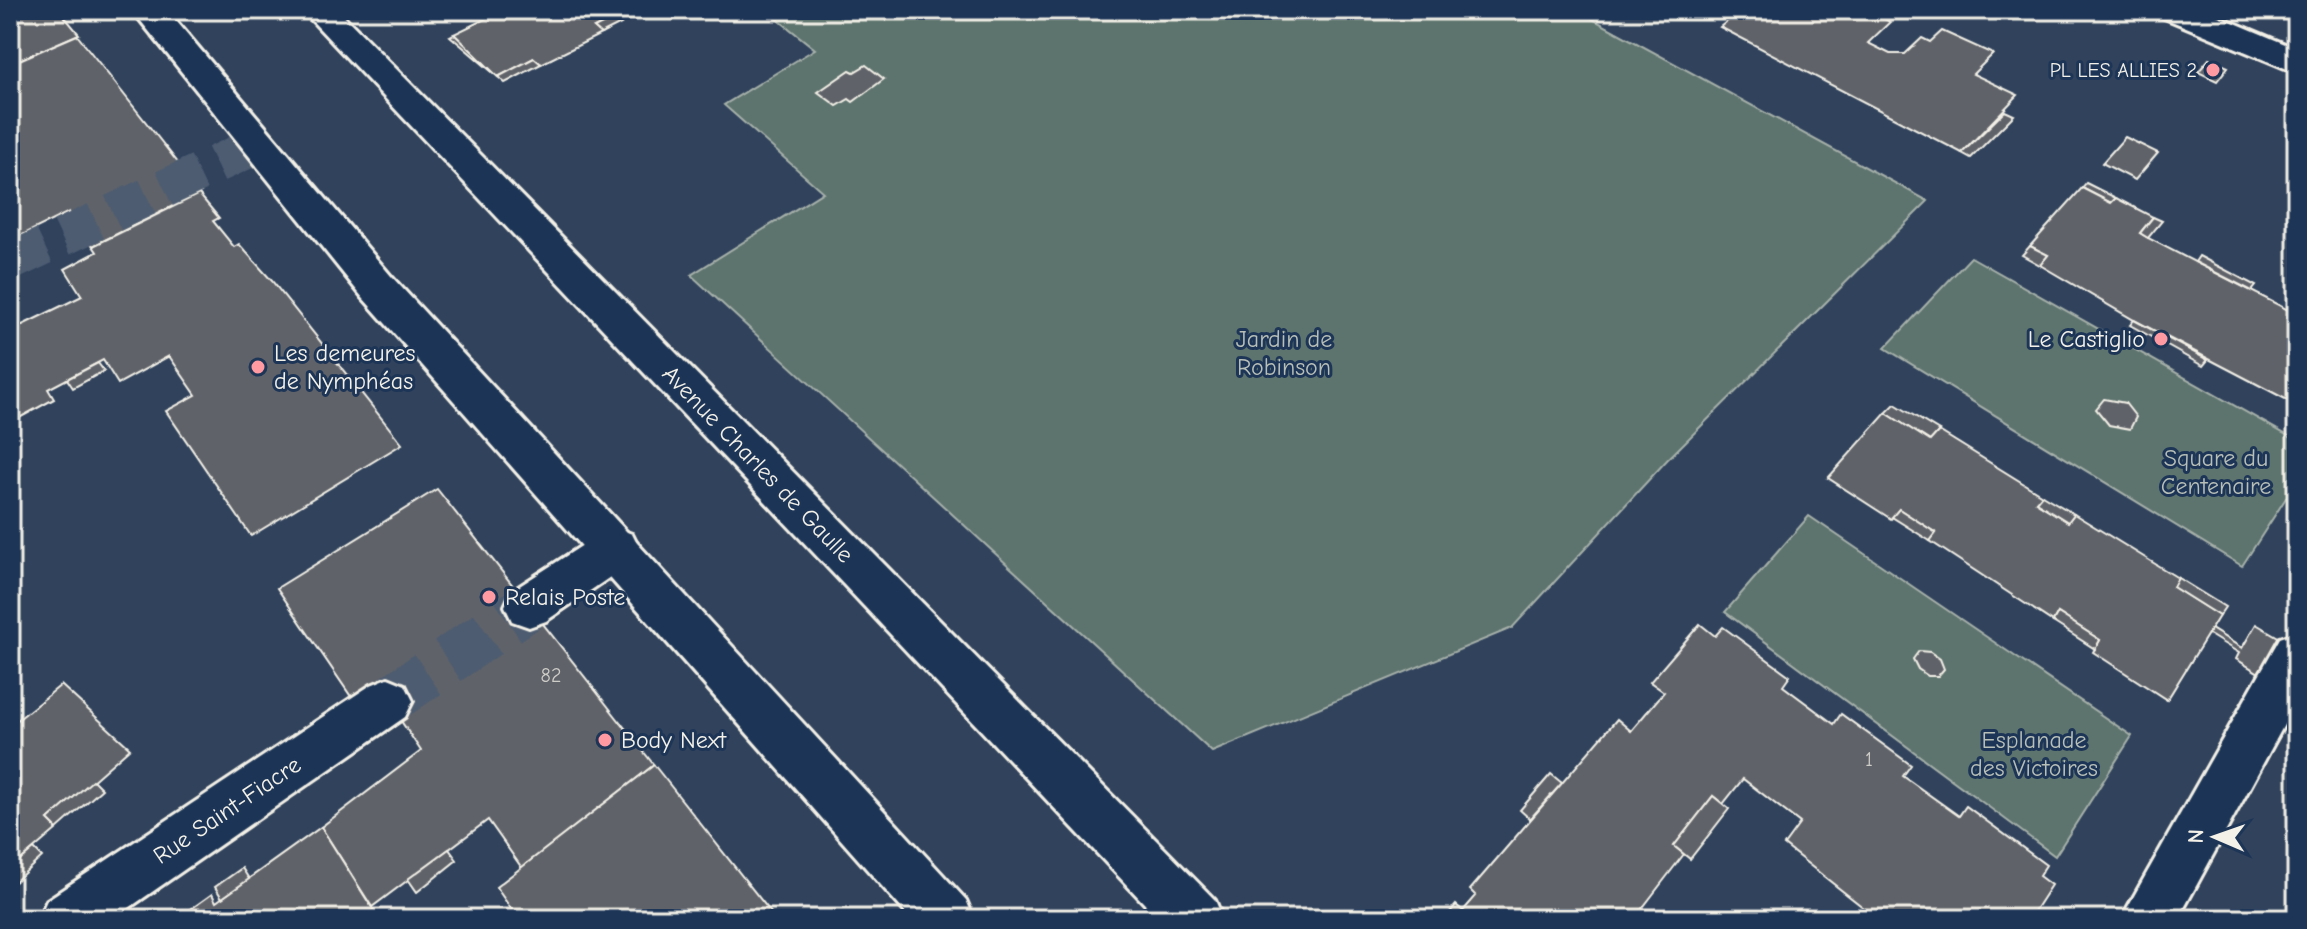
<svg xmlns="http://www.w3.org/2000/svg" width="2307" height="929" font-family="'Comic Neue',sans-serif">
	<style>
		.green { fill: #5d736e; stroke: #a8b2ab; stroke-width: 2 }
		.building { fill: #5e6269; stroke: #f4f1e8; stroke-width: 2 }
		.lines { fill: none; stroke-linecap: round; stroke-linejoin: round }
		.street-tunnel-far1 { stroke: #4d5c71; stroke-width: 38; stroke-dasharray: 38 19; stroke-linecap: butt }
		.street-tunnel { stroke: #4d5c71; stroke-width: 48; stroke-dasharray: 48 24; stroke-linecap: butt }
		.street-casing { stroke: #f4f1e8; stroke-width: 6 }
		.secondary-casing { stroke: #f4f1e8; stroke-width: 6 }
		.street { fill: #1d3557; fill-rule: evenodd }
		.secondary { fill: #1d3557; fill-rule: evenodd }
		.poi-dot { fill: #ff9aa2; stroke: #1d3557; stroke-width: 3 }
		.labels { text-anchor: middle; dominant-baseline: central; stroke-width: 6; stroke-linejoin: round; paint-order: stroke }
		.far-poi-label { font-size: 20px; fill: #f4f1e8; stroke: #1d3557; text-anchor: end }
		.number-label { font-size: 20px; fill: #cecdc8 }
		.park-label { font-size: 24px; fill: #b8bfb7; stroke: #1d3557 }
		.poi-label { font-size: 24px; fill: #f4f1e8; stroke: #1d3557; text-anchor: start }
		.street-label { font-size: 24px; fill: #f4f1e8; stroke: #1d3557 }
	</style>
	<rect width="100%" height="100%" fill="#30425c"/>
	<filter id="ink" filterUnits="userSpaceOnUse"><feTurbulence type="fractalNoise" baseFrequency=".0125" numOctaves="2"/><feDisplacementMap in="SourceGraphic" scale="16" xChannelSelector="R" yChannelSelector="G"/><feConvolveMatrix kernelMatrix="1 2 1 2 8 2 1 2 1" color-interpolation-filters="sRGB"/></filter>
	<g filter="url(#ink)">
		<g class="green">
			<path d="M766,10h810l352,191 -261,259 -155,168 -300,124 -521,-477 132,-83 -99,-87 91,-56z"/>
			<path d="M1971,257l326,184v40l-55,85 -357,-218z"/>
			<path d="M1809,516l323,220 -77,120 -330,-244z"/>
		</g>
		<g class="building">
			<path d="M10,10h49l20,24 -69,30z"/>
			<path d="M503,10h103l9,8 -21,10 7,6 -60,30 -7,-6 -36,19 -44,-43z"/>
			<path d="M1741,10h151l-9,8 7,4 -22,21 22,11h15l17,-16 8,4 12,-11 51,23 -20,20 45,21 -56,58 -242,-126z"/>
			<path d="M615,18l6,6 -20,10 -7,-6z"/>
			<path d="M454,34l22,21 22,22 -48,-41z"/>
			<path d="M77,35l124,157 -108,54 -24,-34 -59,29v-83l10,-5 -10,-14v-75z"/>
			<path d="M534,58l7,6 -36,19 -7,-6z"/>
			<path d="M2209,59l19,8 -11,14 -19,-9z"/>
			<path d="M866,65l18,14 -31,23 -4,-3 -12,7 -19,-14 32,-22 4,2z"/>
			<path d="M2005,111l9,4 -43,43 -9,-5z"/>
			<path d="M2125,137l33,16 -23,27 -33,-17z"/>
			<path d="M2086,183l30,15 -5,5 -29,-15z"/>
			<path d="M2082,188l29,15 5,-5 37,19 -13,16 8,5 144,74 5,-7v100l-163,-85 -94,-55 8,-10 -18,-9z"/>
			<path d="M199,194l20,24 -6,3 21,26 5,-3 33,37 130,163 -151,92 -85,-125 30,-16 -27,-39 -51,28 -15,-24 -55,29 6,10 -44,24v-92l72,-35 -17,-27 32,-17 -4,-6z"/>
			<path d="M2153,217l9,4 -14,17 -8,-5z"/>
			<path d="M2030,246l18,9 -8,10 -18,-10z"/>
			<path d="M2199,256l57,30 -4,5 -57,-29z"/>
			<path d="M2134,320l74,40 -5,6 -73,-41z"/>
			<path d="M98,363l6,8 -31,17 -6,-9z"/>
			<path d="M2104,399l21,4 11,14 -6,12 -21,-4 -13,-16z"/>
			<path d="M1895,404l44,27 -9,10 -44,-28z"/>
			<path d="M1886,413l44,28 9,-10 103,64 -6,7 32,20 6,-8 104,64 -5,9 46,29 -52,84 -74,-48 7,-12 -42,-27 -5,9 -123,-81 6,-8 -37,-24 -8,10 -63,-41z"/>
			<path d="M437,489l217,276 -132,103 -34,-48 -116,87 -51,-80 100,-76 -46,-69 -23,16 -75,-110z"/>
			<path d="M2042,495l32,19 -6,8 -32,-20z"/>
			<path d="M1899,509l37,24 -6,8 -38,-24z"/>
			<path d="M2178,578l47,29 -6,9 -46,-29z"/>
			<path d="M2058,613l42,27 -5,9 -42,-27z"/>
			<path d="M1700,624l15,12 8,-9 67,49 -7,10 51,38 7,-10 70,51 -8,11 56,40 7,-10 80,59 -7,11 12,9 -22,34h-151l-94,-74 16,-22 -57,-44 -20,25 -10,-8 -39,50 10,8 -50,65h-190l12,-14 7,6 13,-15 -6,-6 147,-171 14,12 33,-39 -14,-10z"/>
			<path d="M2256,624l41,24v48l-61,-37 3,-6 -31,-19 3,-5 31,19z"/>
			<path d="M1919,651l11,1 10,7 4,10 -6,7h-10l-10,-7 -5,-10z"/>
			<path d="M61,685l69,63 -82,72 9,9 -47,40v-143z"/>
			<path d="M654,765l122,154h-258l-22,-32z"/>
			<path d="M1551,774l11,9 -32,36 -10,-9z"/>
			<path d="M93,780l9,9 -45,40 -9,-9z"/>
			<path d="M1713,796l16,13 -39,50 -16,-13z"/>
			<path d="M321,827l58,92h-202l35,-25 4,8z"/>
			<path d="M34,849l8,8 -32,29v-17z"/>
			<path d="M449,849l8,11 -40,32 -9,-13z"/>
			<path d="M242,868l7,11 -27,19 -7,-11z"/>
		</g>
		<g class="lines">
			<path class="street-tunnel-far1" d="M10,262l251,-119"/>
			<path class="street-tunnel" d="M388,701l141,-95"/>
			<g class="street-casing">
				<g id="street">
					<path d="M2157,10h47l93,39v24l-135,-56z"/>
					<path d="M616,528l16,6 7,14 -7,14 -86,59 -17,6 -17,-6 -7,-15 7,-15 88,-57z"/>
					<path d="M2297,632v69l-119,218h-57l159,-281z"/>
					<path d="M388,678l17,7 8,16 -8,16 -292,202h-74l8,-19 324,-215z"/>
				</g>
			</g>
			<g class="secondary-casing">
				<g id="secondary">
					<path d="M132,10h35l224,266 575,624 8,19h-63l-548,-621z"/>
					<path d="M302,10h36l877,890 8,19h-64z"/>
				</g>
			</g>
			<use href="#street" class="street"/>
			<use href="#secondary" class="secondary"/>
		</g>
	</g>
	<g class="poi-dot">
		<circle cx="2213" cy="70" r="8"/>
		<circle cx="2161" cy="339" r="8"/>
		<circle cx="258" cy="367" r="8"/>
		<circle cx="489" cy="597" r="8"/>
		<circle cx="605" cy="740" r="8"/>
	</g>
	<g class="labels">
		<g class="far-poi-label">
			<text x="2197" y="70">PL LES ALLIES 2</text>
		</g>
		<g class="number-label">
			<text x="551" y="675">82</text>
			<text x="1869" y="759">1</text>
		</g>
		<g class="park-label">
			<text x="1284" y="339">Jardin de<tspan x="1284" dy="28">Robinson</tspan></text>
			<text x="2216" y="458">Square du<tspan x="2216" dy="28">Centenaire</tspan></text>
			<text x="2034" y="740">Esplanade<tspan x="2034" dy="28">des Victoires</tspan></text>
		</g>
		<g class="poi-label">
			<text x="2145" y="339" text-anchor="end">Le Castiglio</text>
			<text x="274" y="353">Les demeures<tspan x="274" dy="28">de Nymphéas</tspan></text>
			<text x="505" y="597">Relais Poste</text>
			<text x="621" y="740">Body Next</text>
		</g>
		<g class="street-label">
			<text transform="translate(758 464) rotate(46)">Avenue Charles de Gaulle</text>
			<text transform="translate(227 810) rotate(-34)">Rue Saint-Fiacre</text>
		</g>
	</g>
	<rect width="2307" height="929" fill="none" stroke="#1d3557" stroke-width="40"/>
	<rect x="20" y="20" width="2267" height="889" fill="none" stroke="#f4f1e8" stroke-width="3" filter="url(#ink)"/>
	<g transform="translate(2215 837) rotate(272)" stroke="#1d3557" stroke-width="6" paint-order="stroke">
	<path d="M0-6L14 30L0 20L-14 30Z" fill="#f4f1e8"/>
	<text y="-12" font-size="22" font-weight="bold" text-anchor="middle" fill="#f4f1e8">N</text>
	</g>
</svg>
